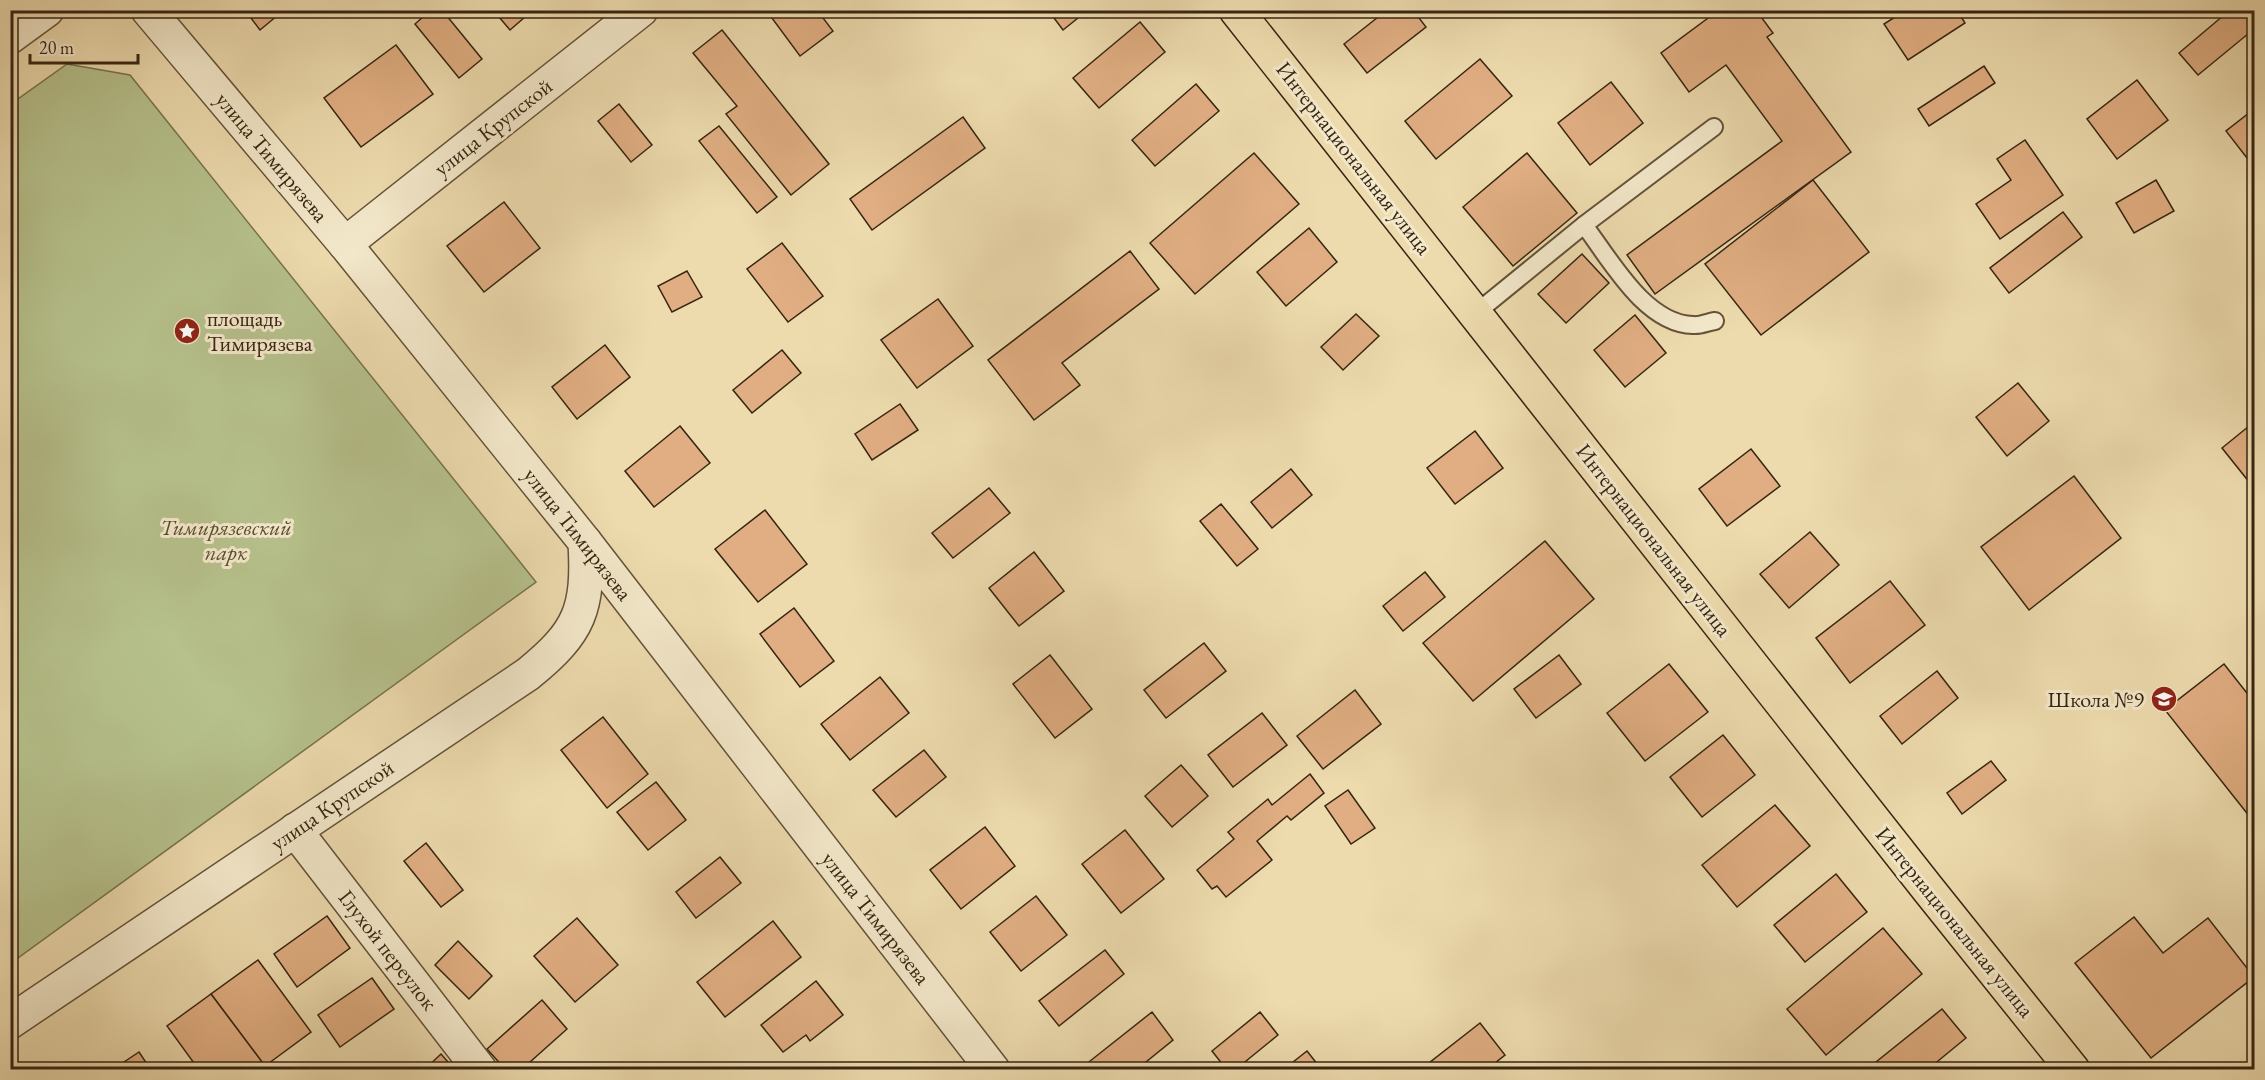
<svg xmlns="http://www.w3.org/2000/svg" width="2265" height="1080" font-family="'EB Garamond',serif">
	<style>
		.green { fill: #b6c18c; stroke: #76734f; stroke-width: 1.5 }
		.building { fill: #e0ae82; stroke: #362512; stroke-width: 1.5 }
		.lines { fill: none; stroke-linecap: round; stroke-linejoin: round }
		.service-casing { stroke: #645239; stroke-width: 20 }
		.minor-casing { stroke: #645239; stroke-width: 36 }
		.tertiary-casing { stroke: #645239; stroke-width: 36 }
		.primary-casing { stroke: #362512; stroke-width: 36 }
		.service { stroke: #f3e8ca; stroke-width: 16 }
		.minor { stroke: #f3e8ca; stroke-width: 33 }
		.tertiary { stroke: #f3e8ca; stroke-width: 33 }
		.primary { stroke: #eddbae; stroke-width: 33 }
		.labels { text-anchor: middle; dominant-baseline: central; stroke-width: 6; stroke-linejoin: round; paint-order: stroke }
		.street-label { font-size: 22px; fill: #362512; stroke: #f3e8ca }
		.poi-label { font-size: 22px; fill: #362512; stroke: #f3e8ca; text-anchor: start }
		.park-label { font-size: 22px; font-style: italic; fill: #564c30; stroke: #f3e8ca }
	</style>
	<rect width="100%" height="100%" fill="#eddbae"/>
	<filter id="stains"><feTurbulence type="fractalNoise" baseFrequency=".00333" numOctaves="4"/><feColorMatrix values="0 0 0 0 .2 0 0 0 0 .09 0 0 0 0 .02 0 0 0 .5 -.17"/></filter>
	<radialGradient id="worn" r=".72"><stop offset=".6" stop-color="#630" stop-opacity="0"/><stop offset="1" stop-color="#630" stop-opacity=".3"/></radialGradient>
	<path class="green" d="M67,64l63,11 406,507 -525,381v-859z"/>
	<g class="building">
		<path d="M245,10h39l-24,20z"/>
		<path d="M431,10h11l40,49 -23,19 -44,-54z"/>
		<path d="M493,10h40l-23,20z"/>
		<path d="M766,10h51l16,21 -33,25z"/>
		<path d="M1048,10h40l-25,20z"/>
		<path d="M1387,10h26l13,17 -59,46 -23,-29z"/>
		<path d="M1719,10h37l17,23 -6,4 84,115 -196,142 -28,-39 155,-114 -56,-76 -37,27 -28,-39z"/>
		<path d="M1906,10h51l8,13 -57,37 -24,-36z"/>
		<path d="M2230,10h20l4,7v12l-56,46 -19,-22z"/>
		<path d="M1140,22l25,30 -66,56 -26,-30z"/>
		<path d="M722,30l107,134 -38,31 -65,-81 11,-8 -44,-53z"/>
		<path d="M396,45l37,49 -72,53 -37,-49z"/>
		<path d="M1480,59l32,37 -76,63 -31,-38z"/>
		<path d="M1984,66l11,17 -66,43 -11,-17z"/>
		<path d="M2137,80l31,40 -51,39 -30,-40z"/>
		<path d="M1611,82l32,41 -53,42 -32,-42z"/>
		<path d="M1196,84l23,27 -64,55 -23,-26z"/>
		<path d="M619,104l33,41 -21,17 -33,-41z"/>
		<path d="M2254,109v58l-28,-36z"/>
		<path d="M963,117l22,31 -113,82 -22,-31z"/>
		<path d="M719,126l58,71 -20,16 -58,-72z"/>
		<path d="M2025,140l38,55 -63,44 -24,-35 35,-24 -14,-21z"/>
		<path d="M1254,153l45,51 -104,90 -45,-51z"/>
		<path d="M1527,153l50,60 -64,53 -50,-59z"/>
		<path d="M1813,180l56,72 -108,83 -56,-71z"/>
		<path d="M2156,180l18,31 -40,22 -18,-30z"/>
		<path d="M504,202l36,46 -56,44 -37,-46z"/>
		<path d="M2063,212l19,25 -73,56 -19,-25z"/>
		<path d="M1309,228l28,34 -51,44 -29,-34z"/>
		<path d="M782,243l41,53 -35,26 -41,-53z"/>
		<path d="M1130,251l29,38 -97,74 18,22 -46,35 -46,-60z"/>
		<path d="M1582,254l27,29 -43,40 -28,-29z"/>
		<path d="M687,271l15,26 -30,15 -14,-26z"/>
		<path d="M938,299l35,47 -56,42 -36,-48z"/>
		<path d="M1356,314l23,22 -36,34 -22,-23z"/>
		<path d="M1635,315l31,38 -41,34 -31,-37z"/>
		<path d="M605,345l25,32 -53,42 -25,-32z"/>
		<path d="M782,350l19,23 -49,40 -19,-23z"/>
		<path d="M2018,383l31,38 -42,35 -31,-39z"/>
		<path d="M900,404l18,26 -46,30 -17,-26z"/>
		<path d="M2254,422v66l-32,-40z"/>
		<path d="M680,426l30,37 -56,44 -29,-36z"/>
		<path d="M1475,431l28,37 -48,36 -28,-36z"/>
		<path d="M1751,449l29,37 -53,40 -28,-37z"/>
		<path d="M1291,469l21,26 -40,33 -21,-26z"/>
		<path d="M2074,476l47,62 -92,72 -48,-63z"/>
		<path d="M989,488l21,25 -57,45 -21,-25z"/>
		<path d="M1221,504l37,45 -21,17 -37,-45z"/>
		<path d="M765,510l42,54 -49,38 -43,-53z"/>
		<path d="M1810,532l29,33 -50,43 -29,-34z"/>
		<path d="M1545,541l49,58 -121,102 -50,-58z"/>
		<path d="M1034,552l30,39 -45,35 -30,-38z"/>
		<path d="M1425,572l20,25 -42,34 -20,-25z"/>
		<path d="M1890,581l35,44 -75,58 -34,-45z"/>
		<path d="M794,608l40,53 -34,26 -40,-53z"/>
		<path d="M1204,643l22,28 -60,47 -22,-28z"/>
		<path d="M1050,655l42,54 -37,29 -42,-54z"/>
		<path d="M1559,655l22,29 -45,34 -22,-29z"/>
		<path d="M1669,664l39,48 -63,49 -38,-48z"/>
		<path d="M2224,664l30,38v120l-89,-112z"/>
		<path d="M1937,671l21,27 -56,46 -22,-28z"/>
		<path d="M880,677l29,36 -59,47 -29,-36z"/>
		<path d="M1355,690l26,34 -58,45 -26,-33z"/>
		<path d="M1262,713l25,32 -54,42 -25,-32z"/>
		<path d="M603,717l45,57 -41,34 -46,-58z"/>
		<path d="M1723,735l32,40 -53,42 -32,-40z"/>
		<path d="M924,750l22,27 -50,40 -23,-27z"/>
		<path d="M1991,761l15,19 -44,34 -15,-21z"/>
		<path d="M1181,765l27,31 -36,31 -27,-31z"/>
		<path d="M1310,774l14,19 -33,27 -4,-4 -30,25 15,19 -46,37 -9,-11 -5,3 -15,-19 37,-31 -6,-7 40,-33 4,6z"/>
		<path d="M656,782l30,38 -38,30 -31,-38z"/>
		<path d="M1348,790l27,38 -24,16 -26,-38z"/>
		<path d="M1775,805l35,41 -73,61 -35,-42z"/>
		<path d="M985,827l30,39 -54,43 -31,-39z"/>
		<path d="M1125,830l39,49 -43,34 -39,-49z"/>
		<path d="M426,843l37,47 -22,17 -37,-46z"/>
		<path d="M720,857l21,26 -45,35 -20,-26z"/>
		<path d="M1836,874l31,38 -62,50 -31,-37z"/>
		<path d="M1036,896l31,39 -46,36 -31,-39z"/>
		<path d="M327,916l23,32 -53,39 -23,-33z"/>
		<path d="M2134,917l29,36 45,-35 46,59 -103,81 -76,-95z"/>
		<path d="M577,918l41,47 -43,37 -41,-46z"/>
		<path d="M773,921l28,36 -76,60 -28,-35z"/>
		<path d="M1883,928l39,46 -96,81 -39,-46z"/>
		<path d="M458,941l34,35 -23,23 -34,-34z"/>
		<path d="M1105,950l19,24 -65,52 -20,-25z"/>
		<path d="M258,960l53,72 -46,34 -54,-72z"/>
		<path d="M372,978l22,31 -54,38 -22,-32z"/>
		<path d="M816,981l27,34 -33,26 -4,-6 -23,17 -22,-27z"/>
		<path d="M211,994l54,72 -5,4h-61l-32,-44z"/>
		<path d="M542,1000l25,29 -46,41h-15l-19,-21z"/>
		<path d="M1942,1009l24,29 -39,32h-61z"/>
		<path d="M1152,1012l21,28 -37,30h-47l-4,-5z"/>
		<path d="M1260,1012l18,23 -43,35h-8l-15,-19z"/>
		<path d="M1480,1023l25,32 -19,15h-52l-5,-7z"/>
		<path d="M1307,1051l15,19h-39z"/>
		<path d="M139,1052l12,18h-39z"/>
		<path d="M441,1054l14,16h-31z"/>
	</g>
	<g class="lines">
		<g class="service-casing">
			<g id="service">
				<path d="M1584,225c26,34 61,99 109,100 7,1 15,-3 22,-4"/>
				<path d="M1476,313l108,-88 130,-98"/>
			</g>
		</g>
		<g class="minor-casing">
			<g id="minor">
				<path d="M148,10l197,234"/>
				<path d="M10,37l37,-27"/>
				<path d="M585,542l408,528"/>
				<path d="M295,830l185,240"/>
			</g>
		</g>
		<g class="tertiary-casing">
			<path id="tertiary" d="M10,1022l518,-348c52,-42 61,-65 57,-132l-240,-298 296,-234"/>
		</g>
		<g class="primary-casing">
			<path id="primary" d="M1236,10l692,879 145,181"/>
		</g>
		<use href="#service" class="service"/>
		<use href="#minor" class="minor"/>
		<use href="#tertiary" class="tertiary"/>
		<use href="#primary" class="primary"/>
	</g>
	<defs>
		<g id="sight-disc" transform="scale(1.35)"><circle r="9.5" fill="#8f2418" stroke="#f3e8ca"/><path d="M0-6L1.8-2.2L6-1.7L2.9 1.2L3.7 5.4L0 3.3L-3.7 5.4L-2.9 1.2L-6-1.7L-1.8-2.2Z" fill="#fff"/></g>
		<g id="school-disc" transform="scale(1.35)"><circle r="9.5" fill="#8f2418" stroke="#f3e8ca"/><path d="M0-5L7-2L0 1L-7-2ZM-4 1L0 2.5L4 1V4Q0 6-4 4Z" fill="#fff"/></g>
	</defs>
	<g fill-rule="evenodd">
		<use href="#sight-disc" x="187" y="331"/>
		<use href="#school-disc" x="2164" y="699"/>
	</g>
	<g class="labels">
		<g class="street-label">
			<text transform="translate(493 127) rotate(-38)">улица Крупской</text>
			<text transform="translate(272 157) rotate(50)">улица Тимирязева</text>
			<text transform="translate(1354 158) rotate(52)">Интернациональная улица</text>
			<text transform="translate(578 534) rotate(52)">улица Тимирязева</text>
			<text transform="translate(1654 540) rotate(52)">Интернациональная улица</text>
			<text transform="translate(332 805) rotate(-34)">улица Крупской</text>
			<text transform="translate(876 918) rotate(52)">улица Тимирязева</text>
			<text transform="translate(1955 922) rotate(51)">Интернациональная улица</text>
			<text transform="translate(388 950) rotate(52)">Глухой переулок</text>
		</g>
		<g class="poi-label">
			<text x="207" y="318">площадь<tspan x="207" dy="25">Тимирязева</tspan></text>
			<text x="2144" y="699" text-anchor="end">Школа №9</text>
		</g>
		<g class="park-label">
			<text x="226" y="527">Тимирязевский<tspan x="226" dy="25">парк</tspan></text>
		</g>
	</g>
	<rect width="2265" height="1080" fill="none" stroke="#eddbae" stroke-width="36"/>
	<rect x="12" y="12" width="2241" height="1056" fill="none" stroke="#362512" stroke-width="3"/>
	<rect x="18" y="18" width="2229" height="1044" fill="none" stroke="#362512" stroke-width="1.5"/>
	<path d="M30 54v9h108v-9" fill="none" stroke="#362512" stroke-width="3"/>
	<text x="39" y="54" font-size="18" fill="#362512" stroke="#f3e8ca" stroke-width="4.5" paint-order="stroke">20 m</text>
	<rect width="100%" height="100%" filter="url(#stains)"/>
	<rect width="100%" height="100%" fill="url(#worn)"/>
</svg>
